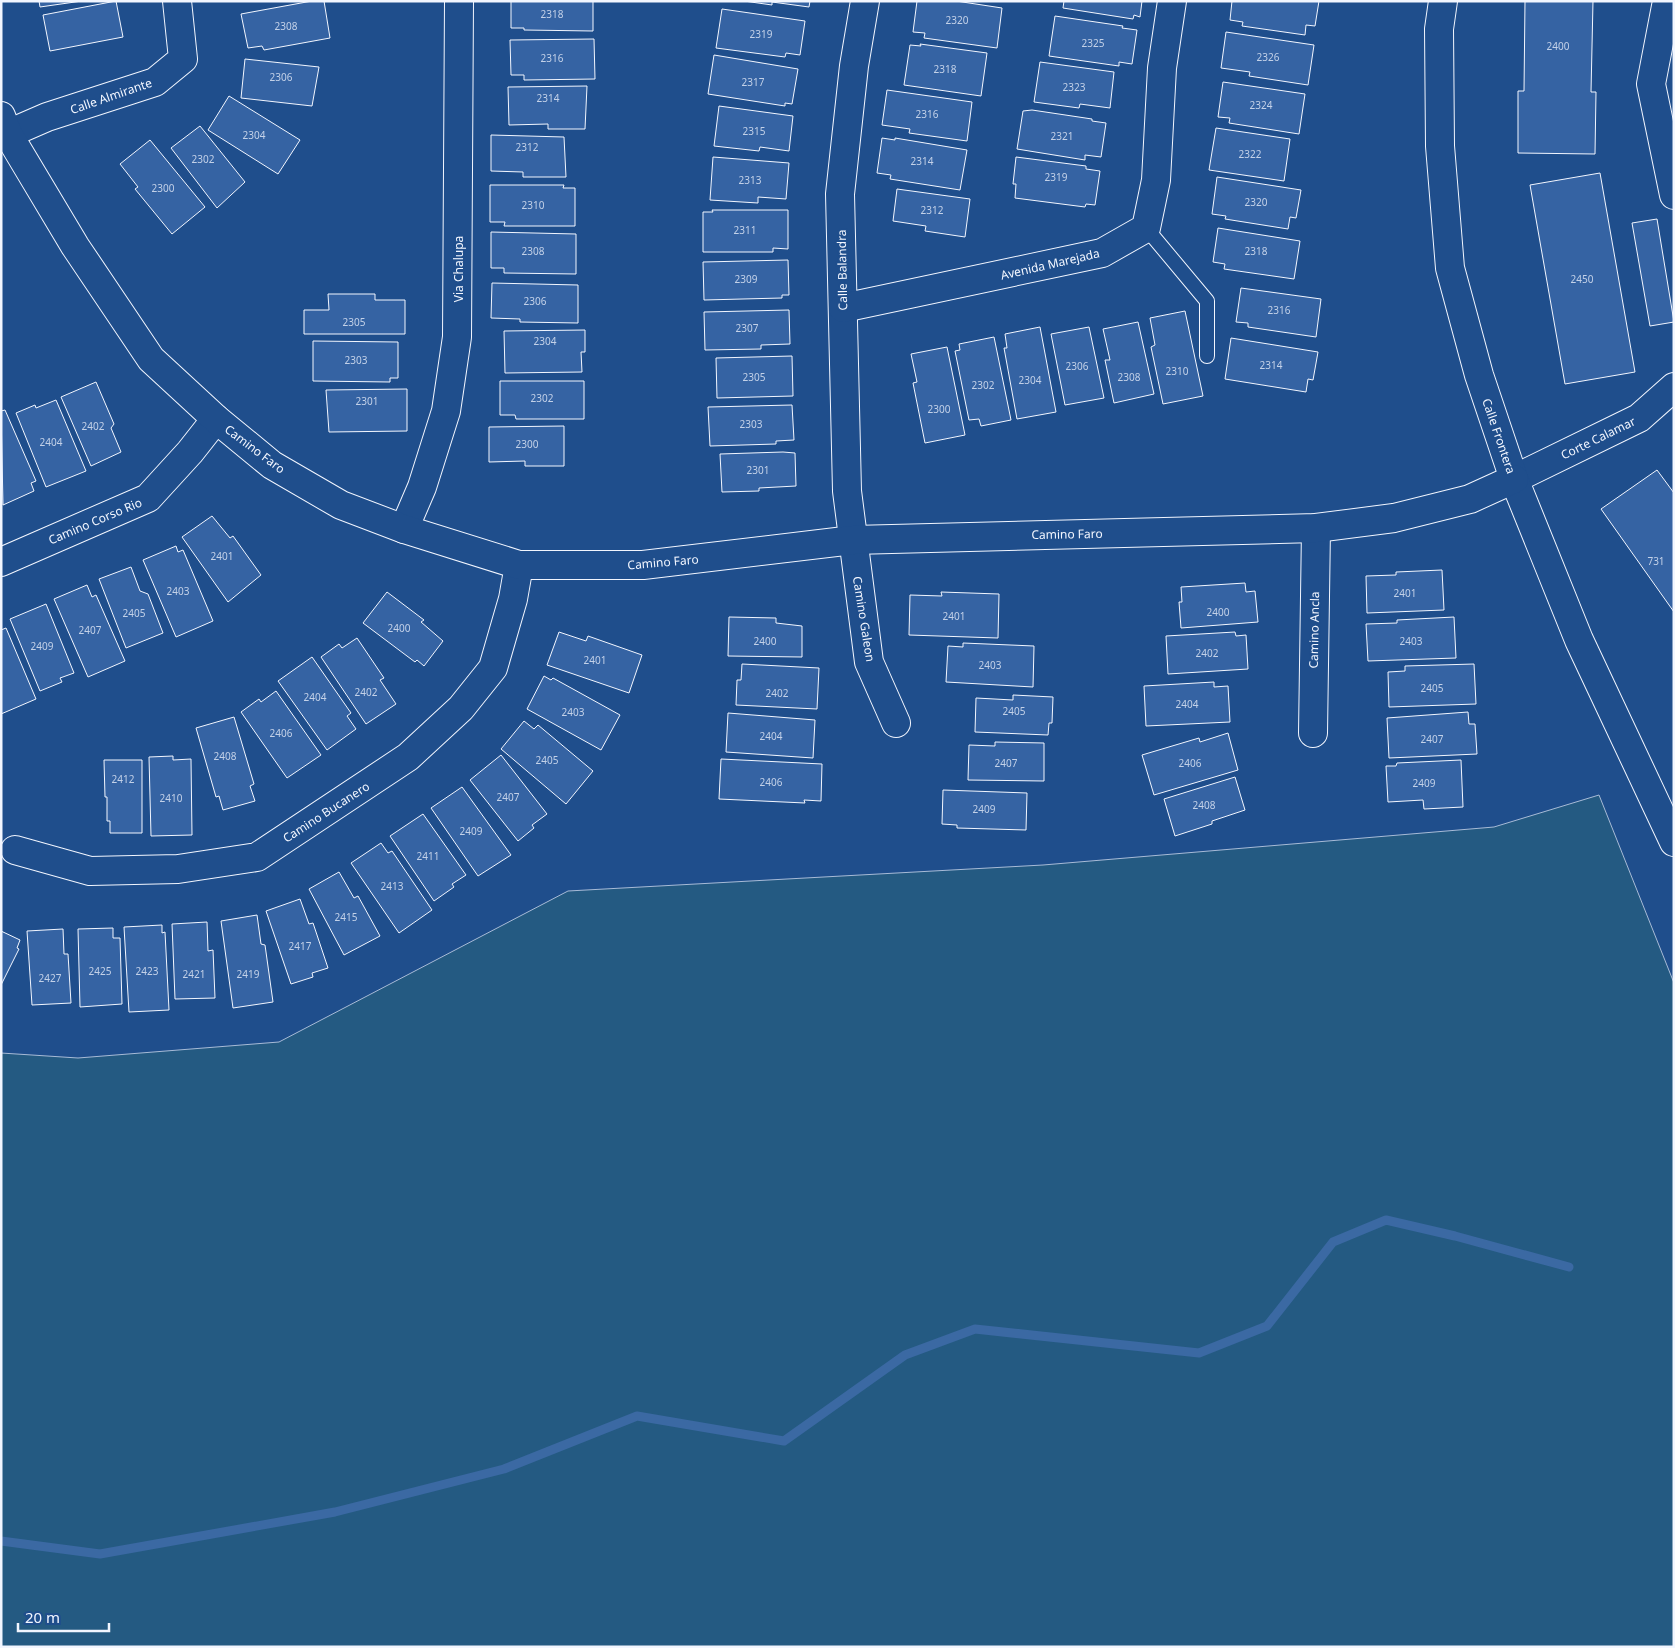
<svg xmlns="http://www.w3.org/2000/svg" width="1675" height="1648" font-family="'Noto Sans',sans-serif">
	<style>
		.green { fill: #245a82; stroke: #a8bbd7 }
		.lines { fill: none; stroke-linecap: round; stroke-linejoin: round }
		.stream { stroke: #3b69a3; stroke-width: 9 }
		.building { fill: #3563a3; stroke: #f2f6ff }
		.service-casing { stroke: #f2f6ff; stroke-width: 16 }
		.minor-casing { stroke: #f2f6ff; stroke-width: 30 }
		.tertiary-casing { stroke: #f2f6ff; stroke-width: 30 }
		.service { stroke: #1f4e8c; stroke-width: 14 }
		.minor { stroke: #1f4e8c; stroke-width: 28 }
		.tertiary { stroke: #1f4e8c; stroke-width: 28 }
		.labels { text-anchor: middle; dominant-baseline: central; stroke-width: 4; stroke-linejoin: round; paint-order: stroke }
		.number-label { font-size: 10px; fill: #c3d1e8 }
		.street-label { font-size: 12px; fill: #f2f6ff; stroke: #1f4e8c }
	</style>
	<rect width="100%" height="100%" fill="#1f4e8c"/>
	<path class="green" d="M1599,795l75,188v664h-1673v-594l77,5 201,-16 289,-151 475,-26 451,-38z"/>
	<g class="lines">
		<path class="stream" d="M1,1541l99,13 235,-42 169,-43 133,-53 147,25 121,-86 70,-26 224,24 68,-27 66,-84 53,-22 69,16 114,31"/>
	</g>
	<g class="building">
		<path d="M39,1h43l-42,6z"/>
		<path d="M116,1l7,36 -73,14 -7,-36z"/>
		<path d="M312,1h12l6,37 -66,12 -2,-4 -14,2 -7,-34z"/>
		<path d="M511,1h82v30l-69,-1v-2h-13z"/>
		<path d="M744,1h66l-1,6 -37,-5v3z"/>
		<path d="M917,1h39l46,7 -5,40 -73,-10 1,-5 -12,-1z"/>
		<path d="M1064,1h78l-2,16 -6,-2 -1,4 -70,-11z"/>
		<path d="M1232,1h87l-4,25 -9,-1 -1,10 -63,-9 1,-4 -13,-2z"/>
		<path d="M1525,1h68l-2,91h5l-1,62 -77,-1v-62h6z"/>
		<path d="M722,9l83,12 -5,34 -14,-2 -1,4 -69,-9z"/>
		<path d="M1055,16l68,10 -1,2 15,2 -5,34 -13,-2v4l-70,-10z"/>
		<path d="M1226,32l88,13 -6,40 -59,-9 1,-4 -29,-4z"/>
		<path d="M594,39l1,40 -71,1v-5h-13l-1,-35z"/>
		<path d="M920,44l67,9 -6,43 -77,-11 6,-40 11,1z"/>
		<path d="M714,55l84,14 -6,35 -7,-1v3l-77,-12z"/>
		<path d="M245,59l74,8 -7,39 -71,-8z"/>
		<path d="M1040,62l74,10 -4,36 -30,-4 -1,4 -45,-6z"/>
		<path d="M1223,82l82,12 -6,40 -70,-11 1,-5 -12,-1z"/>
		<path d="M587,86l-2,43h-37v-5l-39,1 -1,-38z"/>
		<path d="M887,90l85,12 -5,39 -58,-8 1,-4 -28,-4z"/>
		<path d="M229,96l71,44 -22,34 -70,-44z"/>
		<path d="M719,106l74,10 -4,35 -29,-4 -1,4 -45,-5z"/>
		<path d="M1032,110l60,9v2l14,2 -5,34 -16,-2v5l-68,-11 6,-38z"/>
		<path d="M200,126l45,56 -28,26 -46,-60z"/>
		<path d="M1216,128l74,11 -6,42 -75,-11z"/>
		<path d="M491,135l73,2 2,40h-43v-5l-32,-1z"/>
		<path d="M882,138l13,2v-2l72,12 -7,40 -70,-11 1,-4 -14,-2z"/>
		<path d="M150,140l55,67 -33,27 -37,-45 3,-2 -18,-23z"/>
		<path d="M713,157l76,6 -3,36 -28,-2v6l-48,-3z"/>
		<path d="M1016,157l70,9v3l14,2 -5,34 -9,-1 -1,3 -70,-9 1,-14h-3z"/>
		<path d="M1600,173l35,199 -70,12 -35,-199z"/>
		<path d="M1217,177l84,13 -5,28 -6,-1 -2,12 -63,-10 1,-3 -14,-2z"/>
		<path d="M490,185h74l-1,3h12v38h-71l1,-4h-15z"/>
		<path d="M897,189l73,10 -5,38 -40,-6 1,-5 -33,-5z"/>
		<path d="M712,210h76v39l-15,-1v4h-70v-40h10z"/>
		<path d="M1657,219l17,103 -24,4 -18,-103z"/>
		<path d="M1218,228l82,13 -6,38 -70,-10 1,-5 -12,-2z"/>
		<path d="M491,232l85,2v40l-72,-1v-5h-13z"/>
		<path d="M788,260l1,35h-7v3l-78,2 -1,-38z"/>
		<path d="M492,283l86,2v38l-58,-1v-3l-29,-1z"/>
		<path d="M1241,288l80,11 -5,38 -68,-10v-4l-12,-1z"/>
		<path d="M328,294h47v6h30v34h-101v-24h25z"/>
		<path d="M789,310l1,34 -29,1v4l-56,1 -1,-38z"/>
		<path d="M1185,311l18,85 -40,8 -12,-57 4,-2 -5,-27z"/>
		<path d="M1138,322l16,72 -40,9 -9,-43h5l-7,-31z"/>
		<path d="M1040,327l16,85 -39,7 -13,-71h3l-2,-14z"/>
		<path d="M1089,327l15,71 -39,7 -14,-71z"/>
		<path d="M585,330v22h-4l1,20 -77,1 -1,-42z"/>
		<path d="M994,337l17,83 -30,6 -2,-7 -10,1 -14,-69 5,-1 -1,-6z"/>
		<path d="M1231,338l87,14 -5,28 -5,-1 -2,13 -81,-13z"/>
		<path d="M313,341l85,1v36h-8v4l-77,-1z"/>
		<path d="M947,347l18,88 -40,8 -12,-60 4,-1 -6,-28z"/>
		<path d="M792,356l1,40 -76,2 -1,-40z"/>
		<path d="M500,381h84v38h-68l-1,-4h-15z"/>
		<path d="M96,382l18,42 -3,4 10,24 -30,14 -30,-69z"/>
		<path d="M407,389v42l-78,1 -3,-42z"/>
		<path d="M56,400l30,71 -40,16 -30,-74 19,-8 1,3z"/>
		<path d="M792,405l2,35 -18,1v3l-66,2 -2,-39z"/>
		<path d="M5,410l31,71 -5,2 3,8 -31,14 -2,-94z"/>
		<path d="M564,426v40h-39v-5l-36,1v-35z"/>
		<path d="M783,452l12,1 1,33 -37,2v3l-37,1 -2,-38z"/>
		<path d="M1657,470l17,23v119l-73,-103z"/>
		<path d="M212,516l18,22 3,-2 28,39 -33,27 -46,-65z"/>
		<path d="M176,546l2,6 5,-2 30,71 -37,16 -33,-77z"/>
		<path d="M131,567l9,24 8,3 15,39 -37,15 -27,-69z"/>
		<path d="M1442,570l2,40 -77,3 -1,-37 30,-1v-3z"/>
		<path d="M1245,583l1,9 9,-1 3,31 -77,6 -2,-26h3l-1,-15z"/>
		<path d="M87,585l5,12 4,-2 29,66 -37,16 -34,-78z"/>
		<path d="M387,592l37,28 -3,2 22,19 -19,25 -7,-6 -2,2 -52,-39z"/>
		<path d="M941,592l58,2 -1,44 -89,-3 1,-40 32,1z"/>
		<path d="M46,604l28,69 -14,5 2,4 -22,9 -30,-72z"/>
		<path d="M729,617l47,1v5l26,3v31l-74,-1z"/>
		<path d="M1454,617l2,41 -88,3 -2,-37 31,-1v-3z"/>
		<path d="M6,628l30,71 -35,15v-84z"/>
		<path d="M559,632l27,9 2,-5 54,19 -13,38 -82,-28z"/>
		<path d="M1235,632l1,4 10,-1 2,34 -80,5 -2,-38z"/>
		<path d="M357,638l27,40 -4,2 16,24 -30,20 -45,-67 18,-13 3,4z"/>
		<path d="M963,643l71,3 -1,41 -87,-5 2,-36 15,1z"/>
		<path d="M312,657l39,56 -4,3 9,13 -29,21 -49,-69z"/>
		<path d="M742,664l77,4 -2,41 -81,-4 1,-25h4z"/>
		<path d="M1474,664l2,40 -87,3 -1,-35 17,-1v-5z"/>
		<path d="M544,676l7,4 2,-2 67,37 -19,35 -74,-41z"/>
		<path d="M1214,682v5l14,-1 2,36 -84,4 -2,-40z"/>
		<path d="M276,691l45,64 -34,23 -46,-66 18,-13 2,3z"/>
		<path d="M1013,695l40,2 -1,26h-3l-1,12 -73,-3 1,-34 37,2z"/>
		<path d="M1468,712l1,12h6l2,30 -88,4 -2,-40z"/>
		<path d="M728,713l87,7 -2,38 -87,-6z"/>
		<path d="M234,717l20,67 -4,2 5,15 -32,9 -4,-14 -3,1 -20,-69z"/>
		<path d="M524,721l10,8 4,-4 55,46 -27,33 -65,-55z"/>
		<path d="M1228,733l10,37 -84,25 -12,-40 57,-17 1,4z"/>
		<path d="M995,742l49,1v38l-76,-1 1,-35 26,1z"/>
		<path d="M501,755l46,59 -15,11 2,3 -16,13 -48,-61z"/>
		<path d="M173,756v4l18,-1 1,76 -41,1 -2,-79z"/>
		<path d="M721,759l101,5 -1,37 -17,-1 1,3 -86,-4z"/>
		<path d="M104,760h38v73h-32v-12h-3v-24h-2z"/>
		<path d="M1461,760l2,47 -39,2 -1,-9 -35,2 -2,-36h10l1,-3z"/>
		<path d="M1235,777l10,33 -33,11v3l-37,12 -11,-37z"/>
		<path d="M462,787l49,68 -33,21 -47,-68z"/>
		<path d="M943,790l84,3 -1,37 -69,-2v-3l-15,-1z"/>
		<path d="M423,814l43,61 -14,9 2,3 -20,14 -44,-65z"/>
		<path d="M381,843l7,10 4,-2 40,59 -33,23 -48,-70z"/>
		<path d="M339,872l15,26 4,-2 22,40 -36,19 -35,-66z"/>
		<path d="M300,899l9,25 4,-1 15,45 -16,5 1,4 -22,7 -25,-73z"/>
		<path d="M257,915l4,29 4,1 8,57 -40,6 -12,-87z"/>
		<path d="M207,922l1,29 5,-1 2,48 -40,1 -3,-75z"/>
		<path d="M162,925v8l3,-1 4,78 -40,2 -5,-85z"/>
		<path d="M113,928v10h7l2,66 -42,3 -2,-78z"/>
		<path d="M63,929l1,25h4l3,49 -39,2 -5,-74z"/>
		<path d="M1,931l19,9 -3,8 2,1 -18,36z"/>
	</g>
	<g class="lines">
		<g class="service-casing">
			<path id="service" d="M1146,228l61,73v55"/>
		</g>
		<g class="minor-casing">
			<g id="minor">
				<path d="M865,1l-11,65 -14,128 7,297 22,171 27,61"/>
				<path d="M1667,1l-16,83 23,111"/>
				<path d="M1,137l46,-20 108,-35 28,-23 -6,-58"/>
				<path d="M843,308l259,-55 44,-25 10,-48 6,-112 10,-67"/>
				<path d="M1514,479l125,-61 35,-31"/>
				<path d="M404,529l18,-42 24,-76 11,-74 2,-336"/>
				<path d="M1,562l147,-64 42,-46 26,-33"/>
				<path d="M1313,733l3,-205"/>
				<path d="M15,850l75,21 88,-2 79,-12 151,-100 53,-49 32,-40 20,-69 6,-34"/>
			</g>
		</g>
		<g class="tertiary-casing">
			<g id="tertiary">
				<path d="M1443,1l-4,28 1,117 10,122 29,107 35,104 65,161 95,202"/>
				<path d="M1,116l7,18 67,112 76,113 65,60 56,46 69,40 63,24 115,36h124l210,-25 463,-12 78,-10 76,-19 44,-20"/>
			</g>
		</g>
		<use href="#service" class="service"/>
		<use href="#minor" class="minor"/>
		<use href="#tertiary" class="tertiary"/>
	</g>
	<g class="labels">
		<g class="number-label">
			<text x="552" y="14">2318</text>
			<text x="957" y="20">2320</text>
			<text x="286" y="26">2308</text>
			<text x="761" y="34">2319</text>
			<text x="1093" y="43">2325</text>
			<text x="1558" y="46">2400</text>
			<text x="1268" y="57">2326</text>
			<text x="552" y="58">2316</text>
			<text x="945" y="69">2318</text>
			<text x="281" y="77">2306</text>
			<text x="753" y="82">2317</text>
			<text x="1074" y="87">2323</text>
			<text x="548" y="98">2314</text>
			<text x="1261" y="105">2324</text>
			<text x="927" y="114">2316</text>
			<text x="754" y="131">2315</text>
			<text x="254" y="135">2304</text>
			<text x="1062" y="136">2321</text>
			<text x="527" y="147">2312</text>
			<text x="1250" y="154">2322</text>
			<text x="203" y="159">2302</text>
			<text x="922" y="161">2314</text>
			<text x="1056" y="177">2319</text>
			<text x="750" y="180">2313</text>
			<text x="163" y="188">2300</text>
			<text x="1256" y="202">2320</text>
			<text x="533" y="205">2310</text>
			<text x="932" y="210">2312</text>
			<text x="745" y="230">2311</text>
			<text x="533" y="251">2308</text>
			<text x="1256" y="251">2318</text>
			<text x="746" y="279">2309</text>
			<text x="1582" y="279">2450</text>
			<text x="535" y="301">2306</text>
			<text x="1279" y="310">2316</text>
			<text x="354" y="322">2305</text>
			<text x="747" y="328">2307</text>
			<text x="545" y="341">2304</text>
			<text x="356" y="360">2303</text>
			<text x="1271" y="365">2314</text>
			<text x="1077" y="366">2306</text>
			<text x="1177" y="371">2310</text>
			<text x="754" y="377">2305</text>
			<text x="1129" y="377">2308</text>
			<text x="1030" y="380">2304</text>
			<text x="983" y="385">2302</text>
			<text x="542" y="398">2302</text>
			<text x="367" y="401">2301</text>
			<text x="939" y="409">2300</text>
			<text x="751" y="424">2303</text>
			<text x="93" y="426">2402</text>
			<text x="51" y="442">2404</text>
			<text x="527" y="444">2300</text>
			<text x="758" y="470">2301</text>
			<text x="222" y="556">2401</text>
			<text x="1656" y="561">731</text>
			<text x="178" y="591">2403</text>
			<text x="1405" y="593">2401</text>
			<text x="1218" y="612">2400</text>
			<text x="134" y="613">2405</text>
			<text x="954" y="616">2401</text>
			<text x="399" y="628">2400</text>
			<text x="90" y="630">2407</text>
			<text x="765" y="641">2400</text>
			<text x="1411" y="641">2403</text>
			<text x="42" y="646">2409</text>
			<text x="1207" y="653">2402</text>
			<text x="595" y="660">2401</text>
			<text x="990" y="665">2403</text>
			<text x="1432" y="688">2405</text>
			<text x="366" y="692">2402</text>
			<text x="777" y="693">2402</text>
			<text x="315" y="697">2404</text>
			<text x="1187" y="704">2404</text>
			<text x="1014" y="711">2405</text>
			<text x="573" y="712">2403</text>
			<text x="281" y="733">2406</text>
			<text x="771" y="736">2404</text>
			<text x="1432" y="739">2407</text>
			<text x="225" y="756">2408</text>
			<text x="547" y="760">2405</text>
			<text x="1006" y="763">2407</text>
			<text x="1190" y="763">2406</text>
			<text x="123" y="779">2412</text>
			<text x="771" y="782">2406</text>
			<text x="1424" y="783">2409</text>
			<text x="508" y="797">2407</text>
			<text x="171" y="798">2410</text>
			<text x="1204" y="805">2408</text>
			<text x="984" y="809">2409</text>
			<text x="471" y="831">2409</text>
			<text x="428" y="856">2411</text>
			<text x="392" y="886">2413</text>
			<text x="346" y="917">2415</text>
			<text x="300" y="946">2417</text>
			<text x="100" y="971">2425</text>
			<text x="147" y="971">2423</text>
			<text x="194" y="974">2421</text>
			<text x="248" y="974">2419</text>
			<text x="50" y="978">2427</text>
		</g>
		<g class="street-label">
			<text transform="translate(111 96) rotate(-19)">Calle Almirante</text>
			<text transform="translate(1050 264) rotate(-13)">Avenida Marejada</text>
			<text transform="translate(458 269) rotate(-90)">Via Chalupa</text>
			<text transform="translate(842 270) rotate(-91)">Calle Balandra</text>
			<text transform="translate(1499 436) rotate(71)">Calle Frontera</text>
			<text transform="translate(1598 438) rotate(-26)">Corte Calamar</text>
			<text transform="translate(255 449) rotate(37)">Camino Faro</text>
			<text transform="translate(95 521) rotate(-23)">Camino Corso Rio</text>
			<text transform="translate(1067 534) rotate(-1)">Camino Faro</text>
			<text transform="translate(663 562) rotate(-5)">Camino Faro</text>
			<text transform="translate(864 619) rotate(81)">Camino Galeon</text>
			<text transform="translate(1314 630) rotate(-89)">Camino Ancla</text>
			<text transform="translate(326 812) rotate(-33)">Camino Bucanero</text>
		</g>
	</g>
	<rect width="1675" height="1648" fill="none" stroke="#f2f6ff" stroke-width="5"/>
	<path d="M18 1623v8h91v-8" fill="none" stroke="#f2f6ff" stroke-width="2.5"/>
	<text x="25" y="1623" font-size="15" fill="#f2f6ff" stroke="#1f4e8c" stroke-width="4" paint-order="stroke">20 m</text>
</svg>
